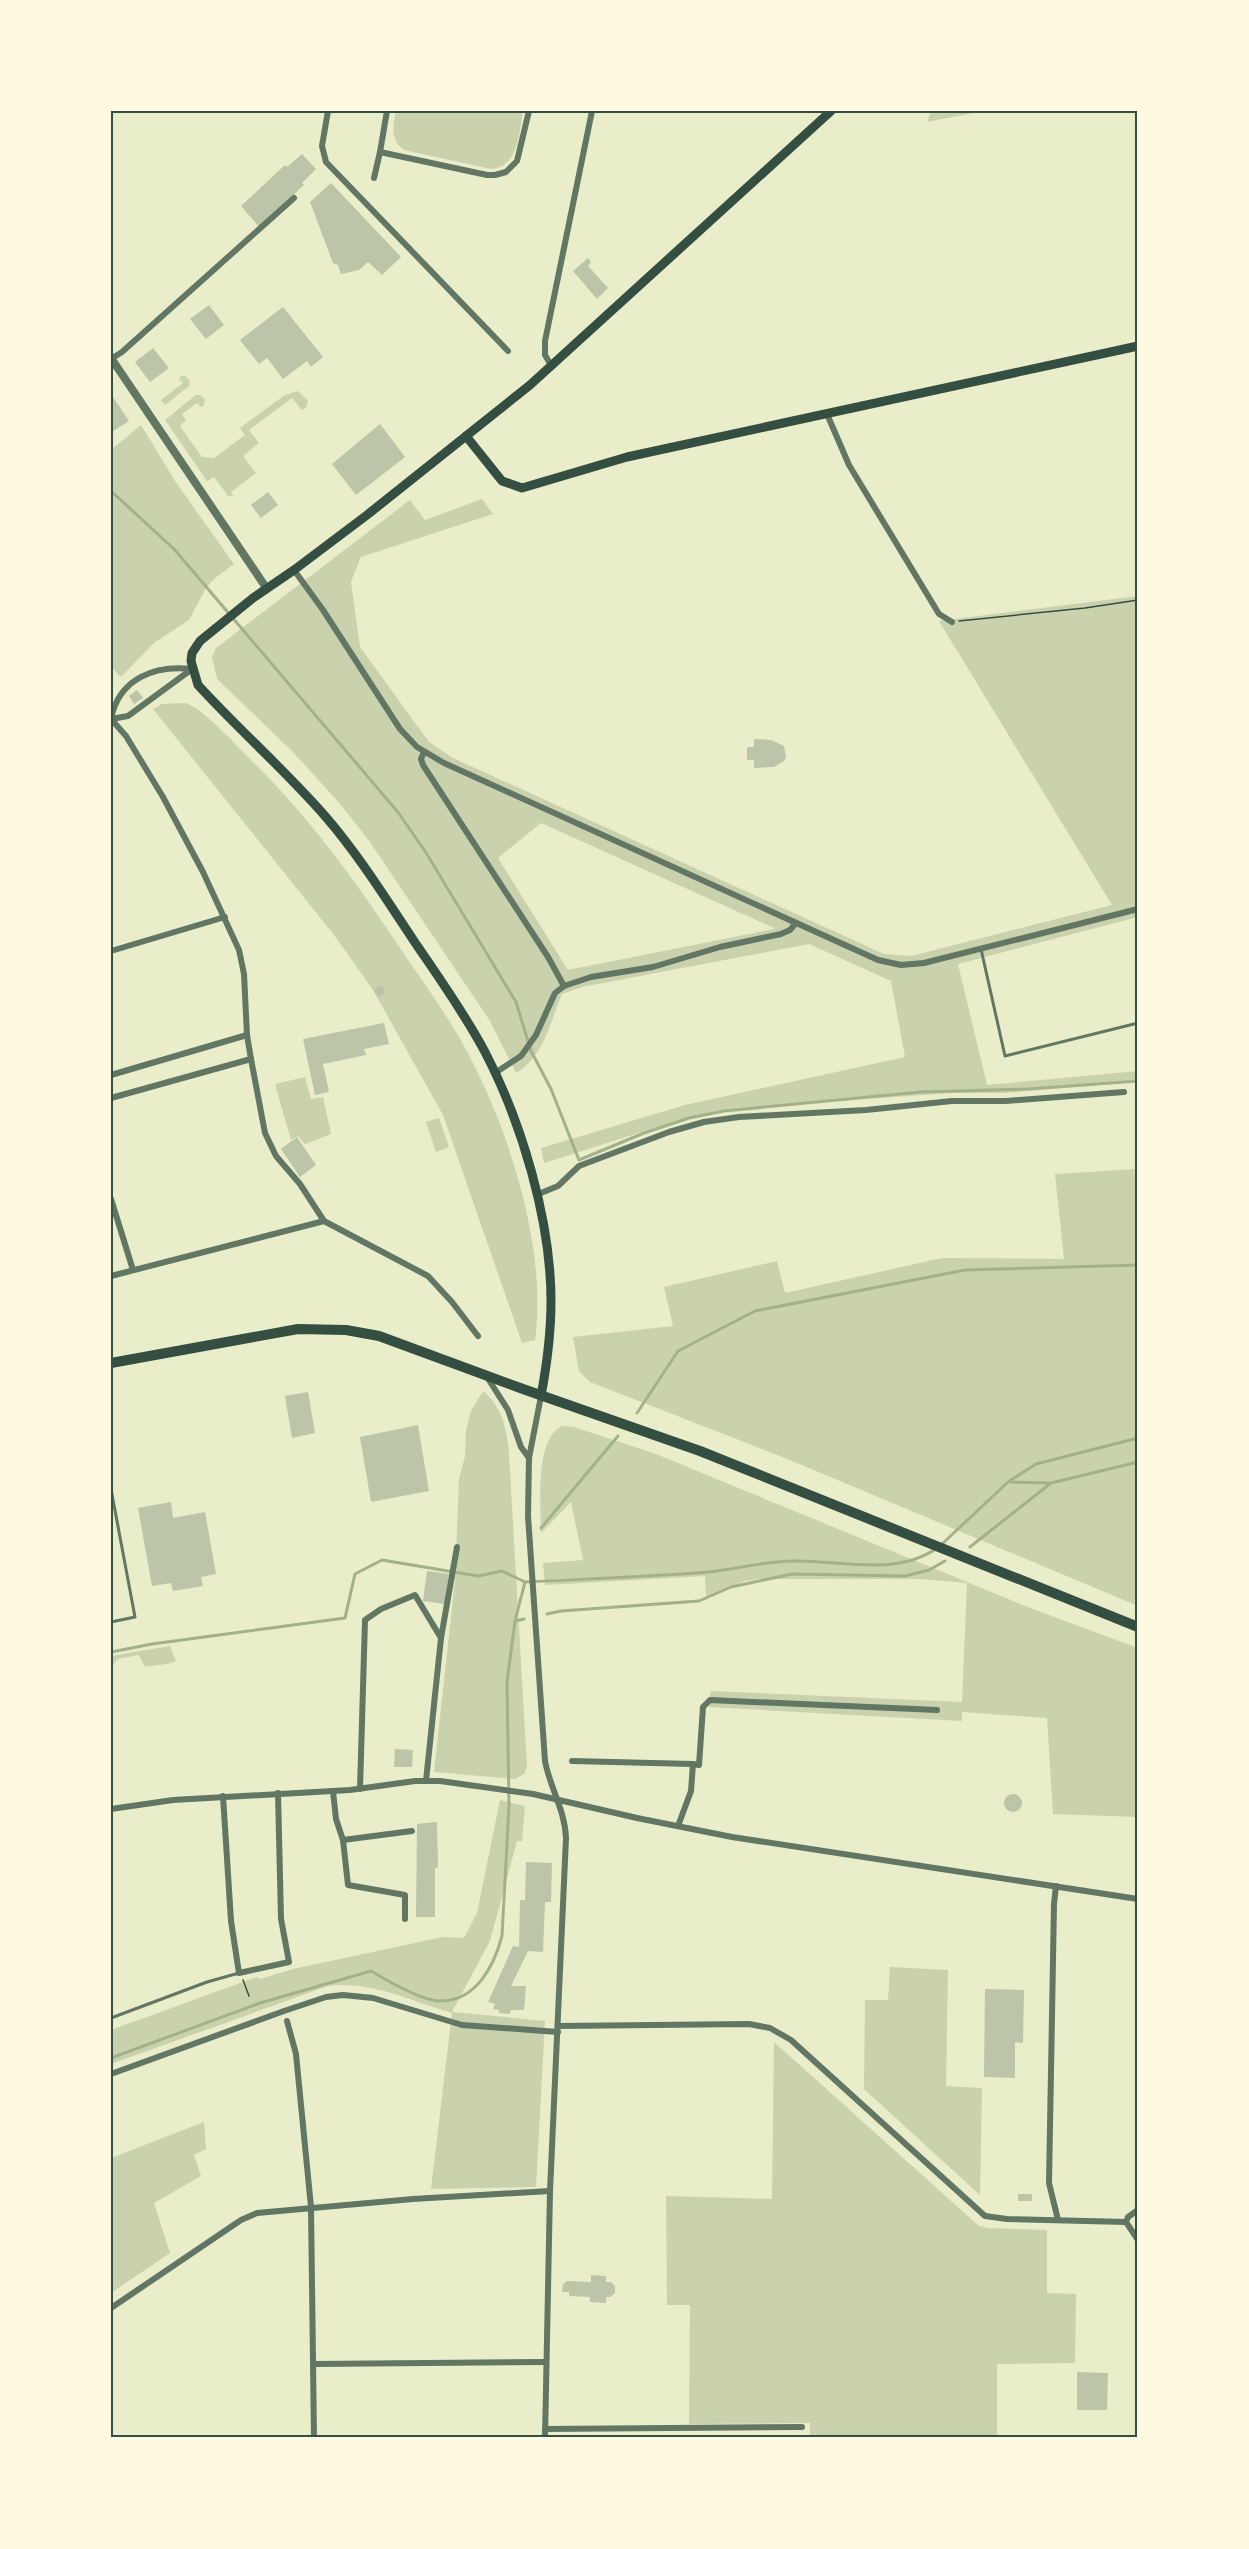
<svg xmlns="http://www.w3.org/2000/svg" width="1249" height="2549" font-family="Figtree,sans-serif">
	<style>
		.green { fill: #cad2ad; fill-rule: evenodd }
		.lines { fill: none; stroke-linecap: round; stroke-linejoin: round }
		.stream { stroke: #a3b18a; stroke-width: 3 }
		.building { fill: #bcc5a7 }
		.path { stroke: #344e41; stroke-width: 1.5 }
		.service { stroke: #617663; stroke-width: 3 }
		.minor { stroke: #617663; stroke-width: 6 }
		.tertiary { stroke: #617663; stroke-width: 8 }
		.secondary { stroke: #344e41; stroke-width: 9 }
		.primary { stroke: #344e41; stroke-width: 10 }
		.neatline { fill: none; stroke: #344e41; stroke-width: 2 }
	</style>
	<rect width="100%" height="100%" fill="#e9edc9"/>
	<g class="green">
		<path d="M396,111h127c-4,21 -4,56 -32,58l-87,-19c-14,-10 -11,-24 -8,-39z"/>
		<path d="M931,111h53l-57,11z"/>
		<path d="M181,376h4l5,5 -1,5 -24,19 -4,-5 22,-17 -4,-4z"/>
		<path d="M298,391l10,10 -2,7 -4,2 -10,-12 -43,32 10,13 -16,13 13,17 -25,19 2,3 -4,2 -15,-20 -7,4 -42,-61 31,-25h4l5,5 -1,5 -3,2 -4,-4 -15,11 4,6 -6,6 22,31 12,1 31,-23 -5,-7 45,-33z"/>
		<path d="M141,425l34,56 59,83 -19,14 -9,10 -17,32 -35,23 -33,34 -10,-10v-217z"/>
		<path d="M482,499l11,15 -132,43 -10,25 9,65 69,95 24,16 431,196 27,2 201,-51 -173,-284 199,-25v321l-180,47 29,121 151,-14v11l-133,11h-53l-214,15 -52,10 -142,45 -3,-15 144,-43 220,-48 -14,-76 -82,-37 -227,43 -20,7c-12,28 -18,63 -46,79l-26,-52 -120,-179 -29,-37 -47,-52 -77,-74 -5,-22 4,-9 194,-148 15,20zM541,823l233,105v1l-206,41 -70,-112z"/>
		<path d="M185,703c19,5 55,47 71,62 54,54 98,114 140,177 26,39 55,77 76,119 40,78 75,191 63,279l-13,3 -79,-228 -70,-125 -39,-55 -181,-226 9,-5z"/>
		<path d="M305,1077l6,22 12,-2 8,37 -26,10 -7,-8 -7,4 -16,-56z"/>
		<path d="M439,1118l10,29 -13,5 -10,-30z"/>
		<path d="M1138,1169v437l-353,-148 -195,-76 -11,-11 -6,-34 100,-11 -9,-39 113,-26 8,32 157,-35 122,1 -9,-85z"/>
		<path d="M483,1391c19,15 24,39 26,62l18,314 -3,7 -9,5 -81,-7 21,-192 4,-101 6,-23 1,-25 5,-20z"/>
		<path d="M562,1426l12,1 82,27 374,154 108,40v169l-85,-3 -6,-96 -85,-6v9l-253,-14 2,-16 251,11 5,-119 -47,-4h-160l-15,2 -39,16 -1,-21 -160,9 -2,-22 40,-3 -12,-58 -30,31c0,-26 -7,-94 21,-107z"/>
		<path d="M170,1646l6,15c-7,4 -22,4 -31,6l-6,-12 -21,4 -7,8v-11z"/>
		<path d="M500,1800l25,6 -3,35h-5l-27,100 -38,71 93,9 -9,166 -105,2 21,-176c-40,-12 -83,-33 -124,-27l-217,78v-34l146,-53 3,2 33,-10 150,-32 21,1 13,-25z"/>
		<path d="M890,1967l58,3 -2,116 36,2 -2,107 -116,-106 1,-89h23z"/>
		<path d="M774,2042l205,184 9,2 59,2v63l29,1 -1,69 -78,1v74h-187v-15l-121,1 1,-119h-23l-1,-109 106,3z"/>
		<path d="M204,2122l2,27 -12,6 7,21 -47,27 16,50 -59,40v-135z"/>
	</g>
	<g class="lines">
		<g class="stream">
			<path d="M111,491l63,58 223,262 28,40 91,151 15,49 20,38 28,71 65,-27 45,-15 35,-7 196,-19 108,-3 110,-8"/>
			<path d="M637,1413l41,-62 77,-40 210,-41 173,-5"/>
			<path d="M1010,1482l39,1"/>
			<path d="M541,1528l77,-92"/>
			<path d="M942,1544l66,-62 28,-18 102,-26"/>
			<path d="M970,1547l81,-64 87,-21"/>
			<path d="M547,1614l14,-3 138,-10 32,-14 61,-13 113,2 24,-6 16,-9"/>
			<path d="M515,1621l9,-2"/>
			<path d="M111,1652l41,-8 193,-26 10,-44 27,-14 96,16 24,-5 23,11c61,-3 122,-5 183,-10 28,-3 58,-11 86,-11 47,-1 102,16 143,-13"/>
			<path d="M111,2058l149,-55 111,-32c15,9 50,29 68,30 37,1 55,-35 63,-65l7,-130 -2,-124 8,-61 10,-39"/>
		</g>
	</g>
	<g class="building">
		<path d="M302,154l14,15 -14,14 2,2 -45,42 -18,-21 44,-41 2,2z"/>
		<path d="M331,183l70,74 -19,18 -14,-13 -9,8 -18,4 -3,-9 -5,-2 -23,-61z"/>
		<path d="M588,258l3,4 -3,4 20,22 -11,11 -24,-28z"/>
		<path d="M209,305l15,20 -18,14 -16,-20z"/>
		<path d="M283,307l40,50 -12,10 -4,-6 -24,18 -16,-21 -8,6 -19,-24z"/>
		<path d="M153,348l16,20 -19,14 -15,-20z"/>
		<path d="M113,397l16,24 -16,10 -2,-3z"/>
		<path d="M380,424l25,33 -49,38 -24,-31z"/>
		<path d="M268,492l10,13 -17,13 -10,-13z"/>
		<path d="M137,690l6,8 -9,6 -5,-8z"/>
		<path d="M754,739l17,1 13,6 2,12 -2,3 -10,6 -20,1v-8h-7v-13h7z"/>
		<circle cx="380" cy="991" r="5"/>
		<path d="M384,1023l5,21 -25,5 2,6 -43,9 6,28 -14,3 -12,-56z"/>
		<path d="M297,1137l19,28 -16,12 -19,-28z"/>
		<path d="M308,1392l7,41 -23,5 -7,-42z"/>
		<path d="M418,1425l11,66 -58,11 -11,-65z"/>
		<path d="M171,1502l2,16 32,-6 11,62 -15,3 2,9 -30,5 -2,-8 -19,3 -14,-78z"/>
		<path d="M427,1571l22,3 -4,30 -22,-3z"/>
		<path d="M395,1749l18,1 -1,17h-18z"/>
		<circle cx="1013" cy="1803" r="9"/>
		<path d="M437,1822l1,46h-3v49h-19l1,-93z"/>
		<path d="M526,1862l26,1 -1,39h-6l-2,50 -15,-1 -17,35h15l-2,24h-13l-1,4 -11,-1v-3l-6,-1 2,-5 -7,-2 25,-56 6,1 1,-47h5z"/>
		<path d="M985,1989l39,1 -1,53 -8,-1v36l-31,-1z"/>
		<rect x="1018" y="2194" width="14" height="7"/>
		<path d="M591,2275l15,1v6h5l4,4v7l-5,4h-4v6l-16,-1v-5l-21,-1v-4h-7l1,-8 4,-3 24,1z"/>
		<path d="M1077,2372l31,1 -1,37h-30z"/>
	</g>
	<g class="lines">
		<g class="path">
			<path d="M959,621l126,-13 53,-8"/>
			<path d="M243,1980l6,16"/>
		</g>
		<g class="service">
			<path d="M981,949l24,107 133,-33"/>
			<path d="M111,1489l24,128 -24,5"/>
			<path d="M111,2018l96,-36 32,-9"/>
		</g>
		<g class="minor">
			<path d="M328,111l-6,35 4,16 182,189"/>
			<path d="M387,111l-7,41 107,23h8l11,-3 11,-11 12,-50"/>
			<path d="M374,178l6,-26"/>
			<path d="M111,359l11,-7 172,-154"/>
			<path d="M552,367l-7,-12v-14l47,-230"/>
			<path d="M827,414l22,51 90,149 13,8"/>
			<path d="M294,570l29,40 77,119 17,18 27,16 434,197 23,5 23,-2 214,-54"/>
			<path d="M111,719l15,17 37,61 40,75 36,78 5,24 3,61 4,24 14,74 11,23 24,28 24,37 104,55 24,26 26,34"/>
			<path d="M111,719c8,-41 44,-54 81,-50"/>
			<path d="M111,719l17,-3 64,-47"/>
			<path d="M424,752l-3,7 2,6 125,192 16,29"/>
			<path d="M111,951l114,-34"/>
			<path d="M495,1073l26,-17 15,-21 19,-42 9,-7 27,-9 62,-10 67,-20 61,-13 9,-4 6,-7"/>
			<path d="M111,1075l136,-40"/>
			<path d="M111,1098l140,-39"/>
			<path d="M536,1195l22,-9 21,-20 90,-34 35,-10 35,-5 127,-7 86,-9h54l118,-9"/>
			<path d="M111,1199l22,71"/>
			<path d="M111,1276l213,-55"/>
			<path d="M487,1377l21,33 13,37 8,11"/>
			<path d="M541,1396l-12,62 -1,58 17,245c5,27 20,49 21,77l-16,353 -5,247"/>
			<path d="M572,1761l121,3"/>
			<path d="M426,1781l15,-143 16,-91"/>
			<path d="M360,1789l5,-169 16,-11 34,-14 26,43"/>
			<path d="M333,1791l3,28 7,21 5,45 57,10v24"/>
			<path d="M223,1796l8,125 8,52 50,-11 -8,-43 -3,-126"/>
			<path d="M111,1809l62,-9 177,-10 65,-9h25l93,13 104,24 95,19 406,62"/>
			<path d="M678,1826l13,-35 2,-27 6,1 4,-58 7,-7 227,10"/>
			<path d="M343,1840l69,-9"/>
			<path d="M1056,1886l-2,18 -5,279 9,37"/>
			<path d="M287,2021l9,33 15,153 3,231"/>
			<path d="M558,2026l191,-2 21,4 21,12 194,176 22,3 119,3"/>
			<path d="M111,2074l173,-63 42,-14 17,-2 30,3 89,27 96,7"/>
			<path d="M1138,2210l-10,7 -2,5 12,18"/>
			<path d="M111,2308l130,-88 16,-7 156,-14 137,-8"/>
			<path d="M314,2364l232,-2"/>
			<path d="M545,2429l257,-2"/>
		</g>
		<path class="tertiary" d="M111,358l156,231"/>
		<g class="secondary">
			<path d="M466,436l36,45 20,7 105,-31 511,-111"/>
			<path d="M541,1396c6,-32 10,-63 10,-95 0,-80 -29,-178 -66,-249 -20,-38 -46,-74 -71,-111 -28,-42 -56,-87 -89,-125 -40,-46 -86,-86 -127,-131l-7,-24 1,-8 8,-12 53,-43 41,-28 73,-55 163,-130 301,-274"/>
		</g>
		<path class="primary" d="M111,1363l187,-34 48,1 33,6 144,53 177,62 438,176"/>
	</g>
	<rect width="1249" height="2549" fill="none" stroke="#fefae0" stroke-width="225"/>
	<rect x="112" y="112" width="1024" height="2324" class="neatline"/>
</svg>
